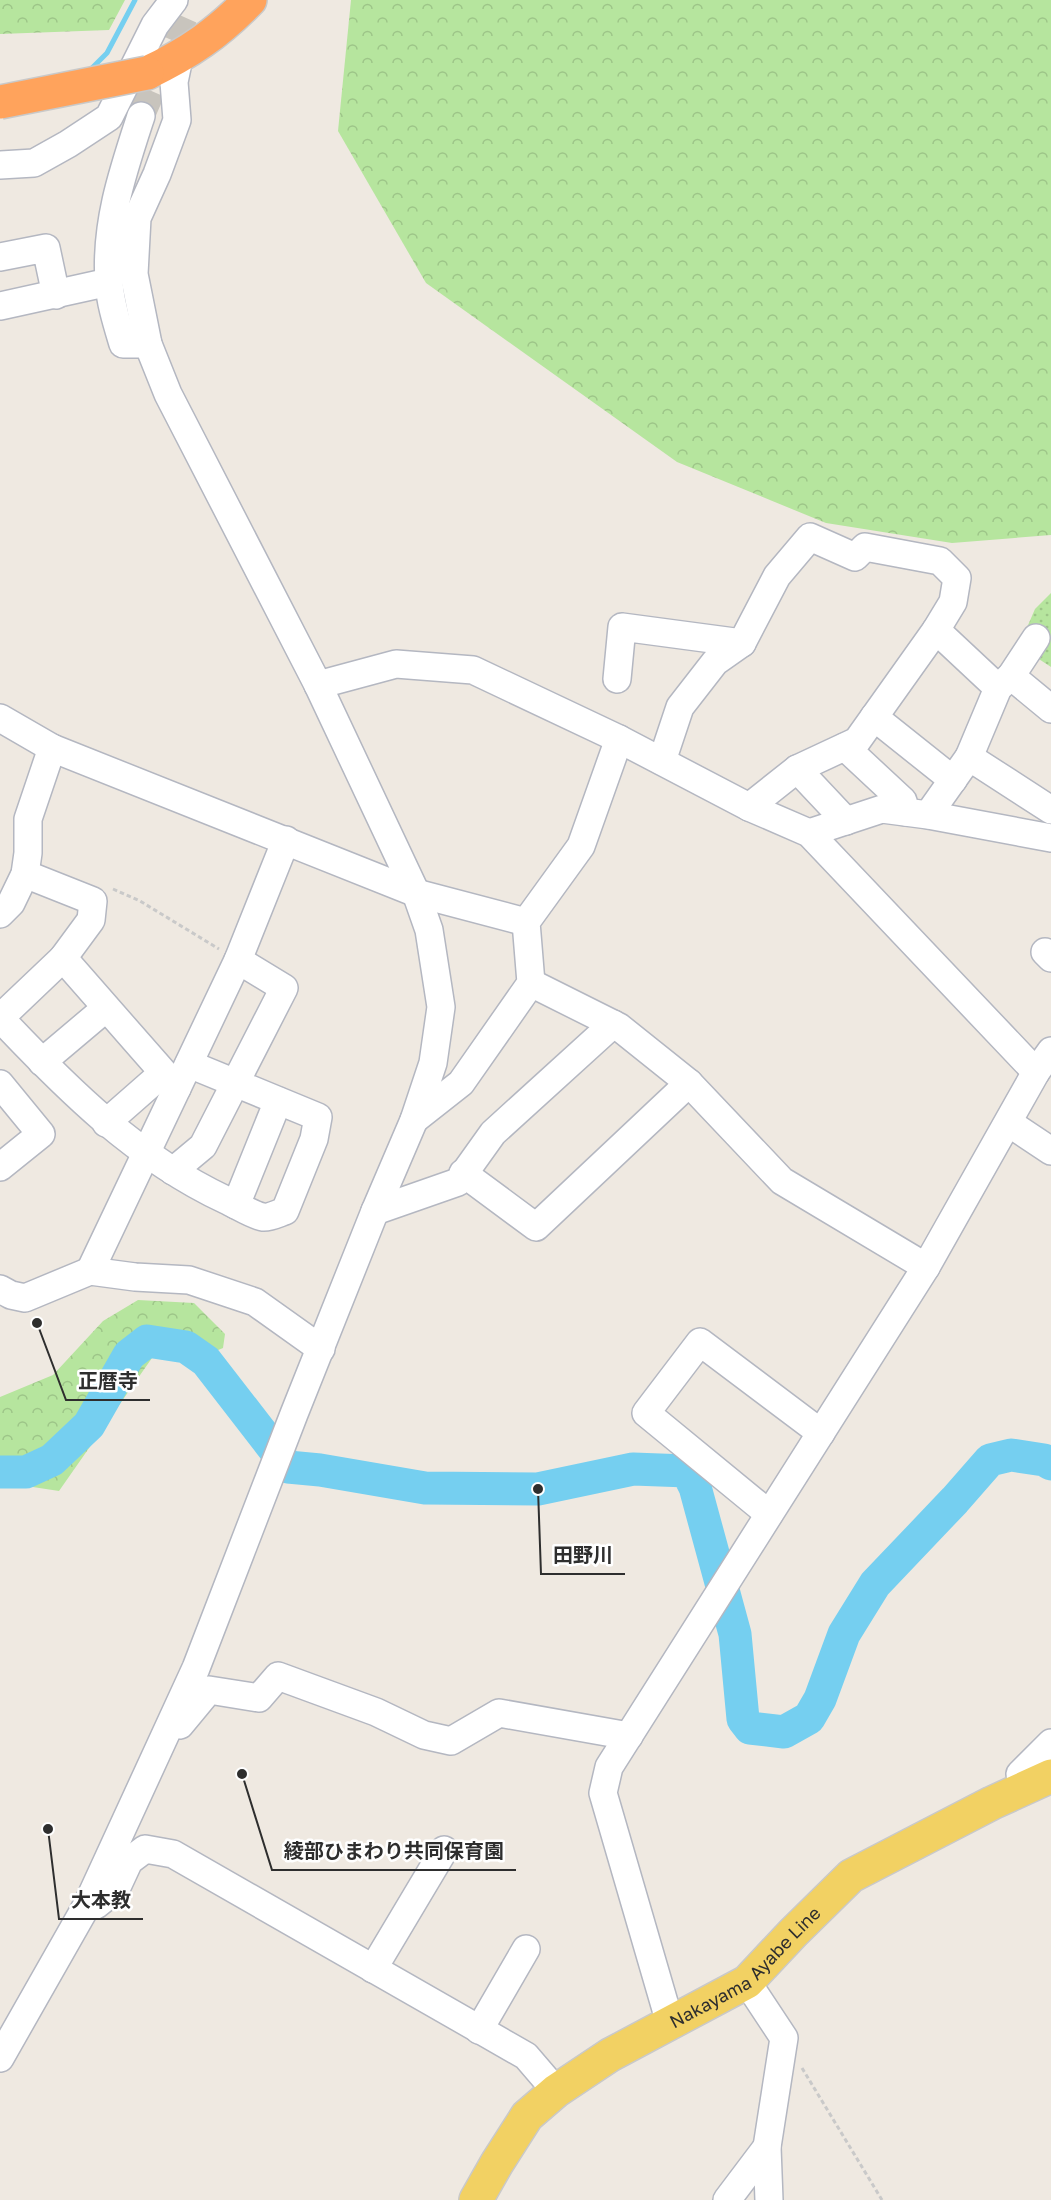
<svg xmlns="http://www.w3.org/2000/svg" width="1051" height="2200" font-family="'Golos Text','Noto Sans JP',sans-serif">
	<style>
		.forest { fill: url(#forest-crowns) }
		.park { fill: url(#park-dots) }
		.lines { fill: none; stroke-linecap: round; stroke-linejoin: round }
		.stream { stroke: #75cff0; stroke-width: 5 }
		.river { stroke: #75cff0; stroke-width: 33 }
		.minor-tunnel { stroke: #c8c4bd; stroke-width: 27; stroke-dasharray: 27 14; stroke-linecap: butt }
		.minor-casing { stroke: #b4b7c1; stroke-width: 30 }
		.major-casing { stroke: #c9c9c9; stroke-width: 36 }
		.highway-casing { stroke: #c9c9c9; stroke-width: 36 }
		.path { stroke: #c9c9c9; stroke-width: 3; stroke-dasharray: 4.5 3; stroke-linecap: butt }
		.minor { stroke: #fff; stroke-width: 27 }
		.major { stroke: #f2d163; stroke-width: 33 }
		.highway { stroke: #ffa35c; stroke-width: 33 }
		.highway-bridge-casing { stroke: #c9c9c9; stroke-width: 36; stroke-linecap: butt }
		.highway-bridge { stroke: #ffa35c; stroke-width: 33 }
		.labels { text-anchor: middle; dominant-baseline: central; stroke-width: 5; stroke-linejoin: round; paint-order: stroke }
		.street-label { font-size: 18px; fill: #2e2e2e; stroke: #fff }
		.leader { fill: none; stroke: #2e2e2e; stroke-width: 2 }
		.callout-dot { fill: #2e2e2e; stroke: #fff; stroke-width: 2 }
		.callout-label { font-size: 20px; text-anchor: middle; font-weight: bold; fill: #2e2e2e; stroke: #fff; stroke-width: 5; stroke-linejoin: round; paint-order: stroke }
	</style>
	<defs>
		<pattern id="forest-crowns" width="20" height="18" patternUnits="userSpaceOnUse" patternTransform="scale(1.5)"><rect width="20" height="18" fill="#b6e59e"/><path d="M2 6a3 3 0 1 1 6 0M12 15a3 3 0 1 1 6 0" fill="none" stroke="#9dc588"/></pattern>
		<pattern id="park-dots" width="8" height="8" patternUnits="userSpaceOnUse" patternTransform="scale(1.5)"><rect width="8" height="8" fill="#b6e59e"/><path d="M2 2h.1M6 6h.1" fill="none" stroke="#9dc588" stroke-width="1.8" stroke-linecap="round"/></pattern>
	</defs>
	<rect width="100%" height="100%" fill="#efe9e1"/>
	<g class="forest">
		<path d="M0,0h125l-16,30 -109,4z"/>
		<path d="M351,0h700v535l-99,8 -126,-20 -149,-61 -251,-179 -88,-152z"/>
		<path d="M138,1300l56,3 31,31 -2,14 -12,5 -36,-20 -23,25 -93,133 -59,-9v-85l53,-22 50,-54z"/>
	</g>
	<path class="park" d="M1051,593v74l-32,-21 16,-37z"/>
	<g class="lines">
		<path class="stream" d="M89,71l18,-18 28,-53"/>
		<path class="river" d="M0,1472h26l26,-12 37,-35 40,-70 18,-14 39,6 20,14 82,106 32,3 105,18 113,1 95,-20 54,2 8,16 40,147 8,85 7,9 34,4 25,-14 11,-19 24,-65 31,-50 80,-84 35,-40 21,-5 33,5 7,4"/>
		<path class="minor-tunnel" d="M141,116l43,-99"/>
		<g class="minor-casing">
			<g id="minor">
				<path d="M141,116c-18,55 -36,107 -32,166 1,20 8,42 14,62h25"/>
				<path d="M0,165l34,-2 34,-19 41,-27 46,-92 19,-25"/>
				<path d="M0,257l46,-9 10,47"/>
				<path d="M0,306l109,-24"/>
				<path d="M742,643l35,-67 33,-39 45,20 10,-10 75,14 17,17 -4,24 -17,28"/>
				<path d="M1011,676l25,-38"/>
				<path d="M617,679l5,-52 120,16 -27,19 -35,45 -18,54"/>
				<path d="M318,685l78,-21 77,6 146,69 130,68 60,26 227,239"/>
				<path d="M874,717l79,63"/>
				<path d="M0,718l52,30 364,145 110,29"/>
				<path d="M845,747l58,54 2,11"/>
				<path d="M969,757l29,-69 13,-12 40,33"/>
				<path d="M797,769l49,52"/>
				<path d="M749,807l48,-38 60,-28 79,-111 62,58"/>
				<path d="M928,815l41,-58 82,53"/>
				<path d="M809,833l73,-24 46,6 123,23"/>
				<path d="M0,914l11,-11 14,-29 3,-21v-34l24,-71"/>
				<path d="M1045,952l6,6"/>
				<path d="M63,958l114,130"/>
				<path d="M531,983l88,44 70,56 93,98 144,86"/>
				<path d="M0,1018c67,71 136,140 226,182 9,4 28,16 37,17 6,1 16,-4 22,-6l29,-72 4,-22 -129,-53"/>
				<path d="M0,1018l63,-60 28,-38 2,-19 -68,-27"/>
				<path d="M42,1062l64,-54"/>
				<path d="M0,1084l41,50 -41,33"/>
				<path d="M414,1120l47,-37 70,-100 -5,-61 55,-76 38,-107"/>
				<path d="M106,1123l57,-50"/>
				<path d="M1009,1123l42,28"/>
				<path d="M173,1171l30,-25 81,-158 -46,-28"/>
				<path d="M463,1173l73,54 153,-144"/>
				<path d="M236,1205l42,-104"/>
				<path d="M375,1211l83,-29 35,-49 120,-109"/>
				<path d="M90,1271l148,-311 48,-120"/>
				<path d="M0,1289l11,6 14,3 65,-27 45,6 54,3 66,22 66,47"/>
				<path d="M769,1514l-123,-101 54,-71 121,91"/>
				<path d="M180,1725l29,-35 50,8 19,-22 98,36 48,23 27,6 48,-28 130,23"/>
				<path d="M1028,1786l-8,-12 31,-31"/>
				<path d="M87,1905h9l20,-16 13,-28 16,-12 28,5 353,202 30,35"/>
				<path d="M373,1969l71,-119"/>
				<path d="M747,1982l37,56 -17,109 2,53"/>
				<path d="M670,2023l-67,-230 6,-26 317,-500 110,-195 15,-21"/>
				<path d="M479,2030l47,-81"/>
				<path d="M0,2058l87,-153 109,-237 98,-254 81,-203 39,-91 19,-57 8,-56 -12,-77 -13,-37 -98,-208 -150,-291 -20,-50 -14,-70 3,-56 20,-44 20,-54 -3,-38 5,-24"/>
				<path d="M727,2200l40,-53"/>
			</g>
		</g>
		<g class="major-casing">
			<g id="major">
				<path id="s1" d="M476,2200l21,-37 30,-47 29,-25 54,-36 137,-73 46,-49 58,-57 141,-73 59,-27"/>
			</g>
		</g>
		<g class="highway-casing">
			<path id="highway" d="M147,73c42,-20 71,-40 103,-73"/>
		</g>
		<g class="path">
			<path d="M113,889l27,12 79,48"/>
			<path d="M802,2068l80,132"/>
		</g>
		<use href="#minor" class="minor"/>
		<use href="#major" class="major"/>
		<use href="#highway" class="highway"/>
		<g class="highway-bridge-casing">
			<path id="highway-bridge" d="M0,102l147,-29"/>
		</g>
		<use href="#highway-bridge" class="highway-bridge"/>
	</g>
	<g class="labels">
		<g class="street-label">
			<text stroke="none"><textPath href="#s1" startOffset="364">Nakayama Ayabe Line</textPath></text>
		</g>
	</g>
	<path class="leader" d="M37 1323L66 1400H150M538 1489L541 1574H625M242 1774L272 1870H516M48 1829L59 1919H143"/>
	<g class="callout-dot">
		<circle cx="37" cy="1323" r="6"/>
		<circle cx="538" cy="1489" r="6"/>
		<circle cx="242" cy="1774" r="6"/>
		<circle cx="48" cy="1829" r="6"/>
	</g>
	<g class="callout-label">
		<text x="108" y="1388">正暦寺</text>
		<text x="583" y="1562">田野川</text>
		<text x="394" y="1858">綾部ひまわり共同保育園</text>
		<text x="101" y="1907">大本教</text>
	</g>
</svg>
